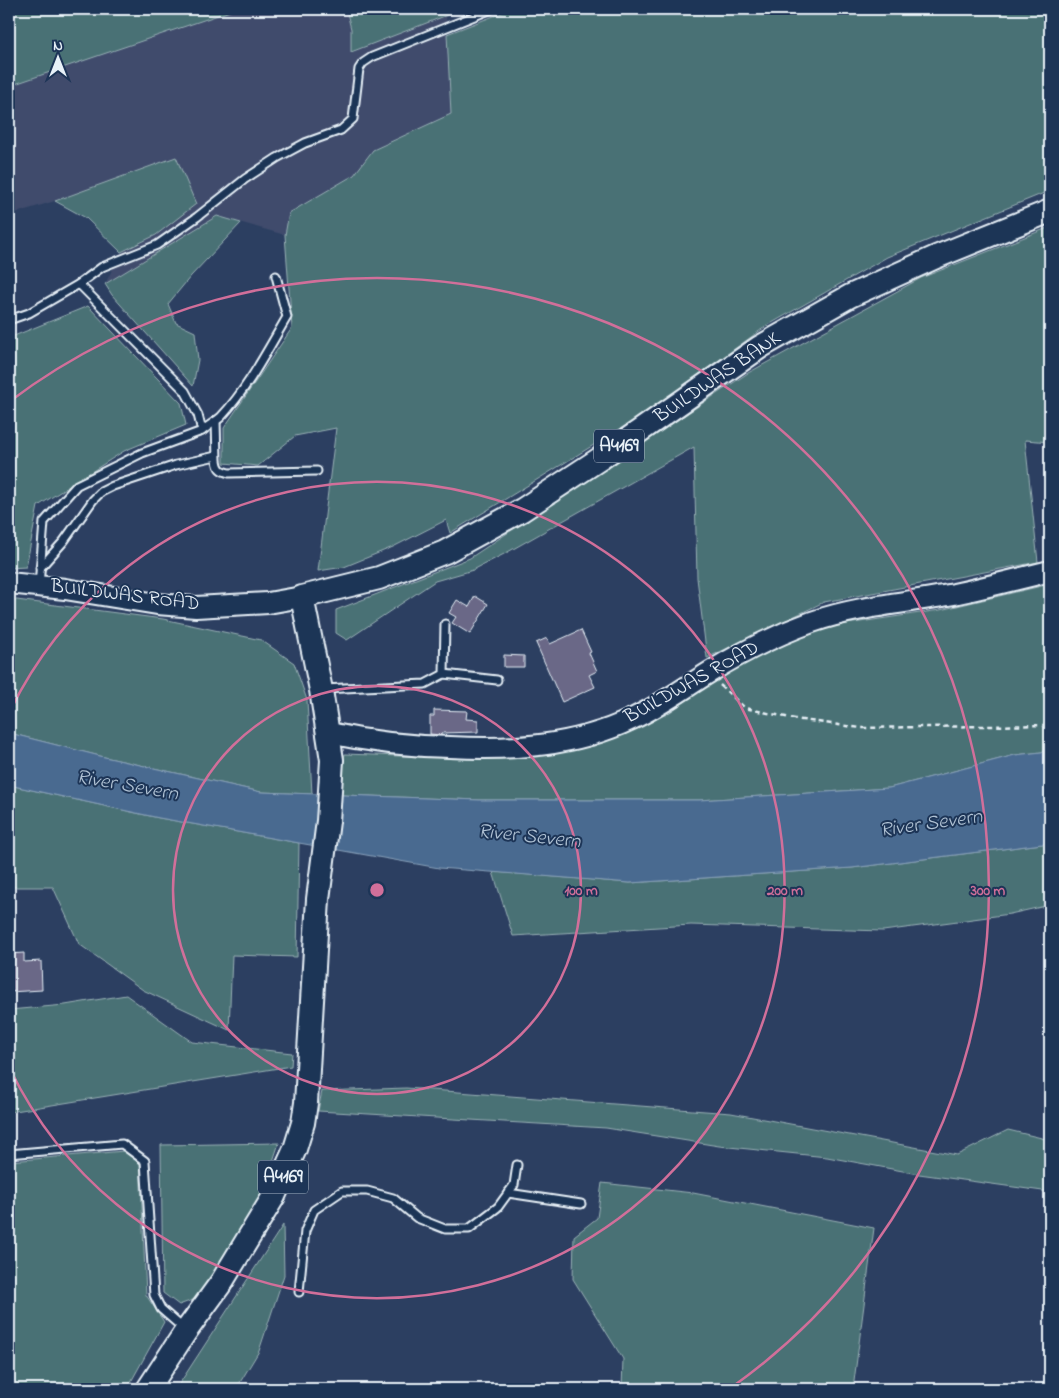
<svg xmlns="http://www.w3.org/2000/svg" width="1059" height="1398" font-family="'Indie Flower',sans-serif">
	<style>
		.built { fill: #3f4b6c }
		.green { fill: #4a7174; stroke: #99b1b6 }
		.water { fill: #496b90; stroke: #89a1ba }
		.building { fill: #6a6787; stroke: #e8f1f8 }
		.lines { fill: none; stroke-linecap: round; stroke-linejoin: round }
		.lane-casing { stroke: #e8f1f8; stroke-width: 11 }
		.secondary-casing { stroke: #e8f1f8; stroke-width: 24 }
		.primary-casing { stroke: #e8f1f8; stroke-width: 26 }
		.path { stroke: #e8f1f8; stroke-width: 2.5; stroke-dasharray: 5 4; stroke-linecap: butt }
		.lane { stroke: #1d3557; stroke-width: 7 }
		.secondary { stroke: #1d3557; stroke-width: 20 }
		.primary { stroke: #1d3557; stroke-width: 22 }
		.ring { fill: none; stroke: #d16f9a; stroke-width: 2.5 }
		.labels { text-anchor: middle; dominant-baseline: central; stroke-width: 4; stroke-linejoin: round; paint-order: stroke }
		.shield { fill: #1d3557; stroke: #abb9c8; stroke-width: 1 }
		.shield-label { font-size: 19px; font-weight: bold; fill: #e8f1f8 }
		.street-label { font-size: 20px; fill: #e8f1f8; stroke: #1d3557 }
		.water-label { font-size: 21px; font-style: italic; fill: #b0c2d4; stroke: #1d3557 }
		.centre { fill: #d16f9a; stroke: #1d3557; stroke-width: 2.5 }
		.ring-label { font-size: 15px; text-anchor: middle; font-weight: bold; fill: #d16f9a; stroke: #1d3557; stroke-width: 4; stroke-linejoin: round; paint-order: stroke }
	</style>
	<rect width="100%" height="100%" fill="#2c3f61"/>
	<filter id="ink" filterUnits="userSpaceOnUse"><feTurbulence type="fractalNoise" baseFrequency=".02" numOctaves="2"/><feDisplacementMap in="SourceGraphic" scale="10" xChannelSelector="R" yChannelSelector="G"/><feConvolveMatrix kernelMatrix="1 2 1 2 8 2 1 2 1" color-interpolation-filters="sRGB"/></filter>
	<g filter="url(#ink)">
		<path class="built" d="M236,9h110l5,20v23l95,-37 5,99 -78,36 -19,25 -65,38 -4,22 -68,-19 -112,68 16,-32 35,-17 20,-77 -121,43 -46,14v-129z"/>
		<g class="green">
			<path d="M9,9h227l-227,77z"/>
			<path d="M346,9h117l-112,43v-23z"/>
			<path d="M512,9h538v169l-6,3 5,8 -5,4 -157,64 -122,70 -124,89 -191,117 -4,-13 -53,27 -49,20 -26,4 18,-143 -41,8 -37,30 -34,-3v-35l68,-100 -7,-93 4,-22 65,-38 19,-25 78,-36 -4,-80z"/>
			<path d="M176,157l20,47 -40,31 -35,17 -35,-34 -31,-17z"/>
			<path d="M217,216l24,7 -50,53 -23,28 8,19 19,9 3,28 -5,26 -81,-91 -7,-11z"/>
			<path d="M1050,227v215l-25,-2 13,122 -214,40 -117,56 -10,-80 -3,-131 -188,106 -33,17 -38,11 -88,59 -11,-7v-23l134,-52 278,-185 173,-95z"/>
			<path d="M88,306l93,97 5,22 -62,26 -86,55 -12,61 -17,1v-230z"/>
			<path d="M1050,584v167l-35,4 -126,33 -190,12h-219l-138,-5 -3,-14 6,-27 138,5 111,-13 73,-32 49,-34 54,-31 57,-22 113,-17z"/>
			<path d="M9,599l154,20 98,21 33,23 13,37 5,94 -51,-2 -161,-36 -91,-23z"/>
			<path d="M9,785l150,33 140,25 -2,114 -65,-2 -3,75 -86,-40 -64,-46 -26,-57h-44z"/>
			<path d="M1050,843v62l-40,9 -127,17 -192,-6 -178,11 -20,-64 137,11 222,-15z"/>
			<path d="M126,995l66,47 100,11 -1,13 -282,46v-102l56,-5z"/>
			<path d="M406,1088l325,25 226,42 51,-25 42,10v52l-131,-18 -92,-17 -108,-11 -113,-18 -288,-17 4,-20z"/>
			<path d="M279,1143l-6,18 -4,22 -23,41 -48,74 -19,7 -16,-12 -2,-148z"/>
			<path d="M124,1151l16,11 6,133 18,27 -37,67h-118v-226l2,-2z"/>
			<path d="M602,1183l91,10 181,35 -21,161h-231l1,-30 -50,-80 1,-43 23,-18z"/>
			<path d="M283,1225l1,50 -25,76 -23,38h-60z"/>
		</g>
		<path class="water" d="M9,733l91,23 161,36 219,8h219l190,-12 126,-33 35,-4v92l-198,25 -222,15 -191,-15 -280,-50 -150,-33z"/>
		<g class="building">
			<path d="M475,596l13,8 -18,30 -18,-11 4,-6 -7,-4 8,-13 12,7z"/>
			<path d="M581,630l10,22 -2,1 8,18 -8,4 6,12 -33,15 -26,-59 11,-5 3,6z"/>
			<path d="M504,655l20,1v11h-20z"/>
			<path d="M434,710l33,1 -1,8 12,1v12l-37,1v2l-11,-1v-18h4z"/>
			<path d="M24,953v9l17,-1 1,29 -33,2v-38z"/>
		</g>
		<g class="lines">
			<g class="lane-casing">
				<g id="lane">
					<path d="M9,320l20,-7 50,-29"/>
					<path d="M216,421l1,39c1,9 4,11 12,13l88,-2"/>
					<path d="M202,431c6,-5 13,-9 19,-14 27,-29 46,-66 66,-100l-11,-41"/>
					<path d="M40,568l24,-27 29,-41 8,-8 12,-6 63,-21 40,-9"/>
					<path d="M39,586l5,-64 33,-37 65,-32 60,-22 -4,-16 -13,-24 -106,-107 23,-17 55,-22 40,-28 48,-38 32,-21 28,-15 36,-13 12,-11 6,-50 4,-6 9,-6 120,-48"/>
					<path d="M444,674l53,6"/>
					<path d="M324,689l101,-5 19,-10 1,-50"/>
					<path d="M9,1154l113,-10 23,17 9,134 7,14 23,20"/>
					<path d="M508,1193l73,11"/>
					<path d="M299,1292l6,-61 9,-21 28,-19h25l26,7 24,20 28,11h24l29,-22 16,-22 3,-20"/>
				</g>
			</g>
			<g class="secondary-casing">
				<g id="secondary">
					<path d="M9,583l56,6 92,15 39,3 72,-4 34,-6"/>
					<path d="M329,733c41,9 78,13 121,14 62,3 124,0 182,-28 28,-13 52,-31 78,-47 32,-20 66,-37 102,-50 46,-16 95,-19 142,-28 32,-7 64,-15 96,-23"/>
				</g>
			</g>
			<g class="primary-casing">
				<path id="primary" d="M148,1389l38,-58 35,-48 53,-87 21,-47 8,-26 3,-20 12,-204 10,-78 4,-61 -11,-70 -19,-93 77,-19 66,-26 77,-42 79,-52 159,-111 90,-51 86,-39 114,-46"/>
			</g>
			<path class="path" d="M720,685l25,23 50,11 66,9 189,-3"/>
			<use href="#lane" class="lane"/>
			<use href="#secondary" class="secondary"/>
			<use href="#primary" class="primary"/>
		</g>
	</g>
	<g class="ring">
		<circle cx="377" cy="890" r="204"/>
		<path d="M10 711A408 408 0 1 1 10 1069"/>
		<path d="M9 402A611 611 0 1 1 732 1387"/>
	</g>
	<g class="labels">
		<g class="shield">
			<rect x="594" y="429.5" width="50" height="33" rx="4"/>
			<rect x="258" y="1160.5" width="50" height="33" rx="4"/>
		</g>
		<g class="shield-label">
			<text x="619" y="446">A4169</text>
			<text x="283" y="1177">A4169</text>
		</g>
		<g class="street-label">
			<text transform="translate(718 378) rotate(-34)">BUILDWAS BANK</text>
			<text transform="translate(125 596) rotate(7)">BUILDWAS ROAD</text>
			<text transform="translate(692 683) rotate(-29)">BUILDWAS ROAD</text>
		</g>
		<g class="water-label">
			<text transform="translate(127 786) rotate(10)">River Severn</text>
			<text transform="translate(931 824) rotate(-8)">River Severn</text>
			<text transform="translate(529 837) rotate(6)">River Severn</text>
		</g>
	</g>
	<circle cx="377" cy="890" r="8" class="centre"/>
	<g class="ring-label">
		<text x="581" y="895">100 m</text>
		<text x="785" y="895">200 m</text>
		<text x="988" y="895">300 m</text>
	</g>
	<rect width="1059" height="1398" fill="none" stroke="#1d3557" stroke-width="30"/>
	<rect x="15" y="15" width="1029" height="1368" fill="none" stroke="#e8f1f8" stroke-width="2" filter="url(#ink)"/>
	<g transform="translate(58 58)" stroke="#1d3557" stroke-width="4" paint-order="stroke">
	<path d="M0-4L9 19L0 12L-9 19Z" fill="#e8f1f8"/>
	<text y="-8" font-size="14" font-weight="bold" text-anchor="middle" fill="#e8f1f8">N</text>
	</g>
</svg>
